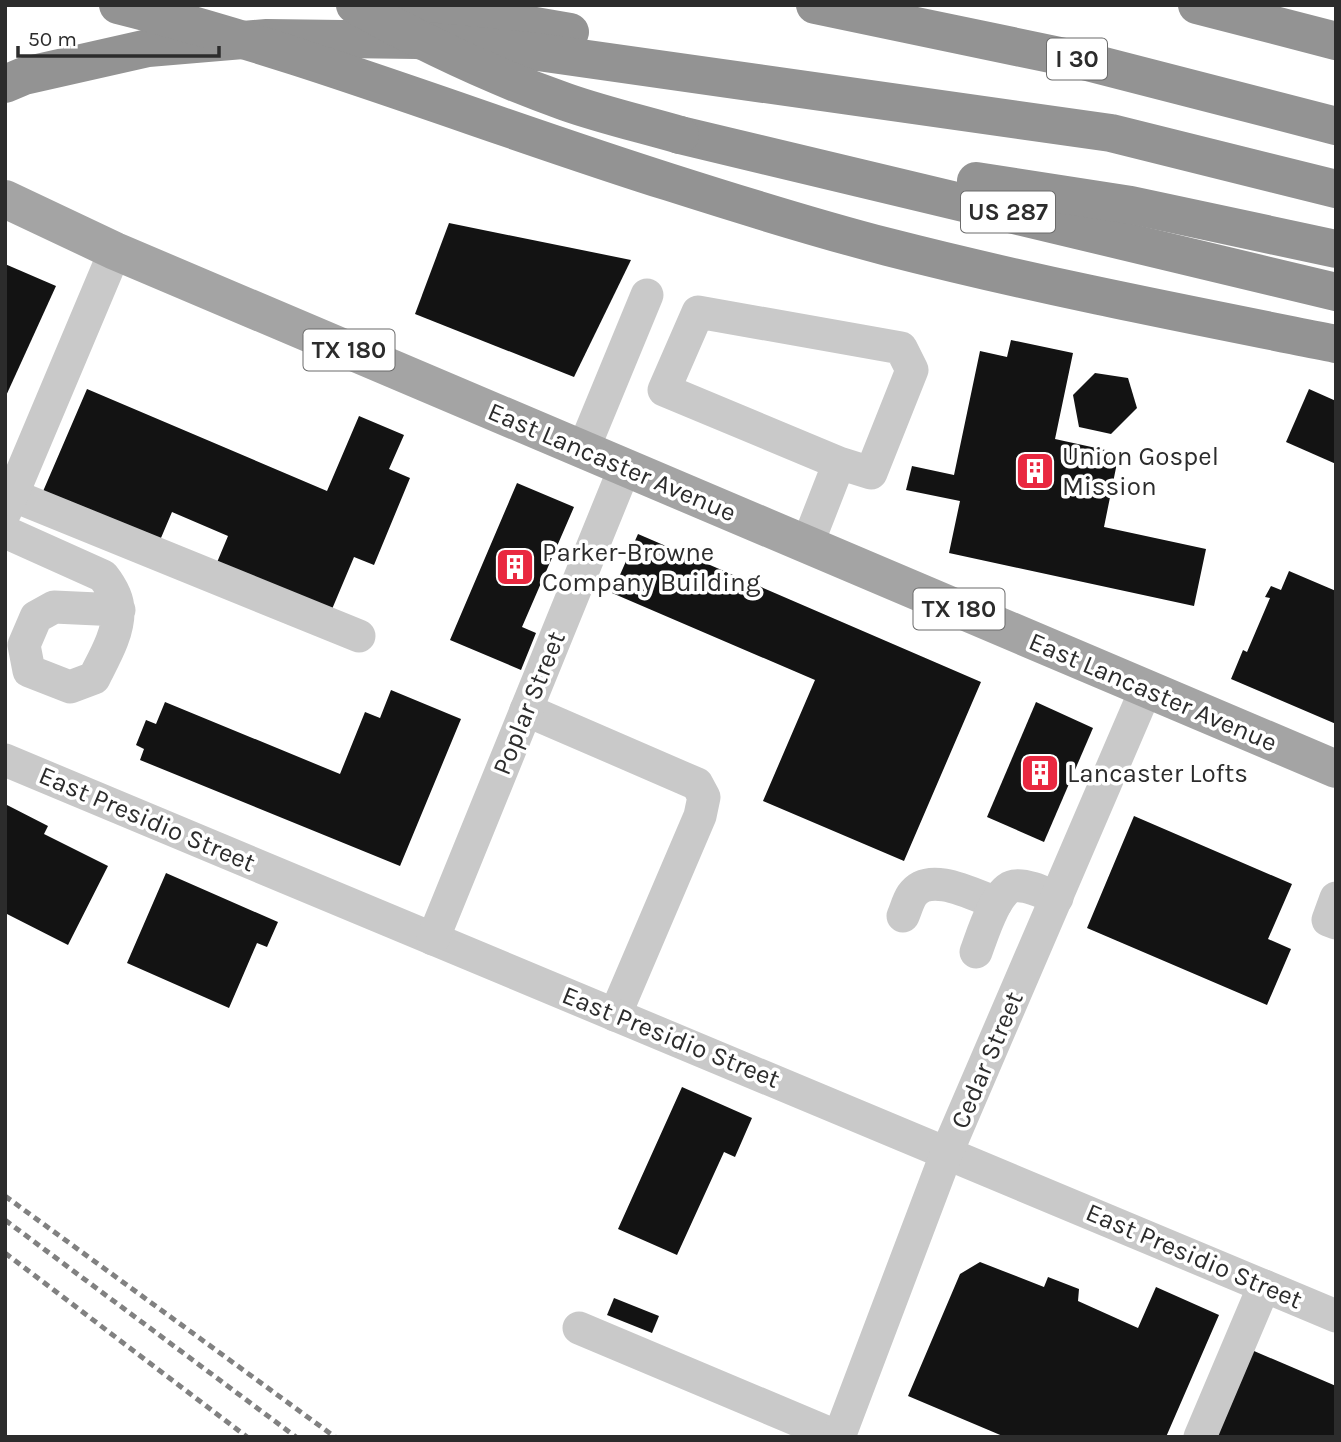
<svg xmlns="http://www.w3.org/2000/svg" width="1341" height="1442" font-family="Karla,sans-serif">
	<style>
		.building { fill: #131313 }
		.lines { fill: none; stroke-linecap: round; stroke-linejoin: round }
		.minor { stroke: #c9c9c9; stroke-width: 33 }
		.major { stroke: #a4a4a4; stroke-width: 38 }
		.highway { stroke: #939393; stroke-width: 38 }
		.rail { stroke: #818181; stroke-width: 5; stroke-dasharray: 7 5; stroke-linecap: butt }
		.highway-bridge { stroke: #939393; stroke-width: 38 }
		.labels { text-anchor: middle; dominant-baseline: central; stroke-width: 7; stroke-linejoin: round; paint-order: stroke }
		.shield { fill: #fff; stroke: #6b6b6b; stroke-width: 2 }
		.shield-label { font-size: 24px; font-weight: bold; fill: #2c2c2c }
		.poi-label { font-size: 26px; fill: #2c2c2c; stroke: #fff; text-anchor: start }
		.street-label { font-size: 26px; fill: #2c2c2c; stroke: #fff }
	</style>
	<rect width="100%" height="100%" fill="#fff"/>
	<g class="building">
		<path d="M449,223l182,37 -57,117 -159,-63z"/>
		<path d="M5,264l51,22 -51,112z"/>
		<path d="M1011,340l62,13 -18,86 64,14 -15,74 102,22 -12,57 -245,-53 11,-52 -54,-11 6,-24 42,9 26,-124 27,6z"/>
		<path d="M1095,373l33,5 9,30 -26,26 -32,-7 -6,-32z"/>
		<path d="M87,389l240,102 32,-75 45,19 -15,34 21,9 -36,87 -20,-8 -27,64 -114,-49 15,-36 -56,-24 -14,33 -117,-49z"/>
		<path d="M1309,389l27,12v63l-50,-22z"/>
		<path d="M517,483l57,24 -52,120 14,6 -15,37 -71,-30z"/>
		<path d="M638,534l343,148 -77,179 -141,-60 52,-121 -203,-87z"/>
		<path d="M1289,571l47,20v133l-105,-45 12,-29 4,2 23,-54 -5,-1 6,-11 10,4z"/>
		<path d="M391,690l70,29 -61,147 -260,-106 4,-11 -8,-4 10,-25 10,4 9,-22 175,72 25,-62 15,6z"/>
		<path d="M1036,702l57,26 -49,114 -57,-25z"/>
		<path d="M7,805l41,21 -4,8 64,32 -40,79 -63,-32z"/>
		<path d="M1134,816l158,68 -24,55 23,10 -24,56 -180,-77z"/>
		<path d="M166,873l112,49 -11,25 -10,-4 -28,65 -102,-45z"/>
		<path d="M682,1087l70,31 -17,39 -11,-5 -47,103 -59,-26z"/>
		<path d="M980,1262l64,25 4,-10 31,12 -1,12 60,27 18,-41 63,28 -53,122h-161l-97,-41 52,-122z"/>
		<path d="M614,1298l45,18 -7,17 -45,-18z"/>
		<path d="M1247,1348l89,38v51h-127z"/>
	</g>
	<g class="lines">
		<g class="minor">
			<path d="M583,450l64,-155"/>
			<path d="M12,495l347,141"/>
			<path d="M5,512l110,-261"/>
			<path d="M5,532l98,44c7,9 15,22 15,34 1,23 -14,48 -24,68l-24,9 -41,-16 -5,-26 12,-28 18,-10 65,3"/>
			<path d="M807,545l32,-82 -175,-73 34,-78 203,36 11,22 -41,103 -32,-10"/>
			<path d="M526,710l171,74 7,13 -4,19 -85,199"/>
			<path d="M5,760l1331,556"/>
			<path d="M1336,898l-8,22 8,3"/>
			<path d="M903,916c3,-7 5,-15 9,-21 17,-25 62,0 84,8"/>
			<path d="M433,939l192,-472"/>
			<path d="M976,952c6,-16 20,-63 38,-66 13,-2 31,7 43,12"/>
			<path d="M579,1328l259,109"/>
			<path d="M839,1437l108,-285 199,-463"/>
			<path d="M1200,1437l64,-151"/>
		</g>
		<path class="major" d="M5,199l110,52 1221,518"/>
		<g class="highway">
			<path d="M414,5l156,27"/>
			<path d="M815,5l269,56 252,65"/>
			<path d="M1197,5l139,36"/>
			<path d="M5,84l19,-8 124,-28 119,-10 150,2 121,12 573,81 225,56"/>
			<path d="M680,135l656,157"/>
			<path d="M976,181l155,24 205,44"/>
		</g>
		<g class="rail">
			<path d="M5,1196l330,241"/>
			<path d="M5,1220l291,217"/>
			<path d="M5,1253l242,184"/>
		</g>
		<g class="highway-bridge">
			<path d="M118,5c188,47 367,119 551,177 72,23 146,46 219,65 148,38 298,67 448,97"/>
			<path d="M355,5c68,38 137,71 211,97 37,13 76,22 114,33"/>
		</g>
	</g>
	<defs>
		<g id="building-square" transform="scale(2.0125)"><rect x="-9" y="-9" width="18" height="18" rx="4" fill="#e92840" stroke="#fff"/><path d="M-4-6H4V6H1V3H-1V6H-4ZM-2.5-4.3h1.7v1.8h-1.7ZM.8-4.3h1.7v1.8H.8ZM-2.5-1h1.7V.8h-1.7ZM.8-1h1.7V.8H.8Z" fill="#fff"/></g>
	</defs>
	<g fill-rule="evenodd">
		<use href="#building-square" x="1035" y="471"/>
		<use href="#building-square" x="515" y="567"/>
		<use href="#building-square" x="1040" y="773"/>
	</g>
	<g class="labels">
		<g class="shield">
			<rect x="1047" y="38.5" width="60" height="41" rx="5"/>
			<rect x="961" y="191.5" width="94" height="41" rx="5"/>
			<rect x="303.5" y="329.5" width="91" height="41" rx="5"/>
			<rect x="913.5" y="588.5" width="91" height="41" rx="5"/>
		</g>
		<g class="shield-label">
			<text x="1077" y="59">I 30</text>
			<text x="1008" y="212">US 287</text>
			<text x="349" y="350">TX 180</text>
			<text x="959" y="609">TX 180</text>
		</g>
		<g class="poi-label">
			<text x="1062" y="456">Union Gospel<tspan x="1062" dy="30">Mission</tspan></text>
			<text x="542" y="552">Parker-Browne<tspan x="542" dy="30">Company Building</tspan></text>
			<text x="1067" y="773">Lancaster Lofts</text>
		</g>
		<g class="street-label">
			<text transform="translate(612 462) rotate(23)">East Lancaster Avenue</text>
			<text transform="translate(1153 692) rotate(23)">East Lancaster Avenue</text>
			<text transform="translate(529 703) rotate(-68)">Poplar Street</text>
			<text transform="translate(147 819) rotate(23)">East Presidio Street</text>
			<text transform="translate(671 1037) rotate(22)">East Presidio Street</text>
			<text transform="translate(987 1060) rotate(-67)">Cedar Street</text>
			<text transform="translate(1194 1256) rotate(23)">East Presidio Street</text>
		</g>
	</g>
	<rect width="1341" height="1442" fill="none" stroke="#2c2c2c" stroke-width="14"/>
	<path d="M18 46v10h201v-10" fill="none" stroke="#2c2c2c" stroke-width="3.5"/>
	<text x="28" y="46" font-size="21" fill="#2c2c2c" stroke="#ffffff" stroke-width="5" paint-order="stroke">50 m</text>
</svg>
